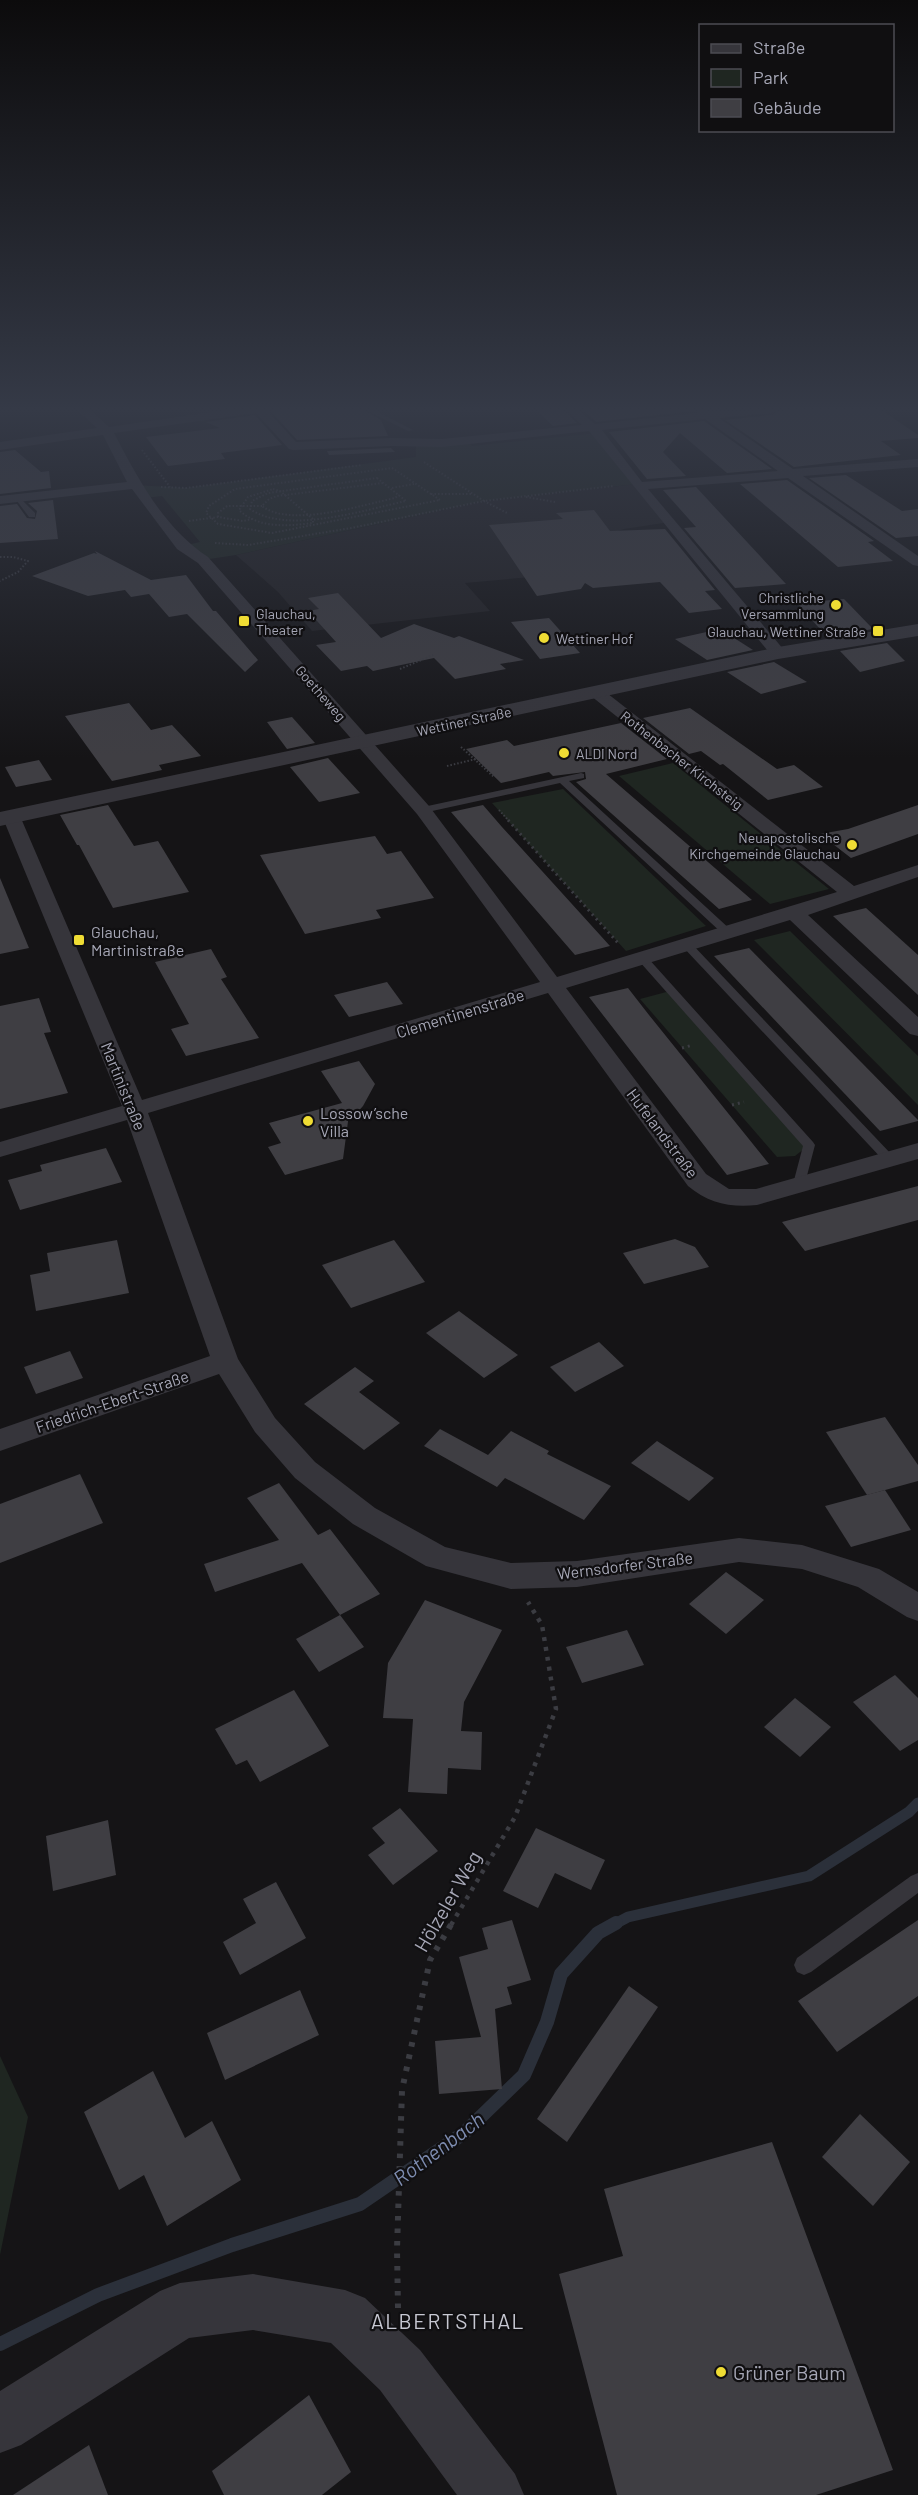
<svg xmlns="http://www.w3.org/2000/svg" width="918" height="2495" font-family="Barlow,sans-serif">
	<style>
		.built { fill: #212023 }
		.green { fill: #1f2621 }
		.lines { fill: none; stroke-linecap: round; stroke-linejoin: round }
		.stream-far1 { stroke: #2b303a; stroke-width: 11 }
		.stream { stroke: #2b303a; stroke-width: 14 }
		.building { fill: #3f3e43 }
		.path-far3 { stroke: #3b3c42; stroke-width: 2; stroke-dasharray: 1.5 2; stroke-linecap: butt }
		.path-far2 { stroke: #3b3c42; stroke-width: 3; stroke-dasharray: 2 4; stroke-linecap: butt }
		.path-far1 { stroke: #3b3c42; stroke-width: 4.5; stroke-dasharray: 4 6; stroke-linecap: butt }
		.path { stroke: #3b3c42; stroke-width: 6; stroke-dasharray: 4.5 8; stroke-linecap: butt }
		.service { fill: #36353b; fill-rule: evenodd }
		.minor { fill: #36353b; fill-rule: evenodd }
		.tertiary { fill: #36353b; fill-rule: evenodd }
		.poi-dot { fill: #efdc34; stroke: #100f11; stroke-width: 2 }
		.labels { text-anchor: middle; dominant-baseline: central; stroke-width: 4.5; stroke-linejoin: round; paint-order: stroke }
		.far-poi-label { font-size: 14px; fill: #a6a7b6; stroke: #100f11; text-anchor: end }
		.far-street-label { font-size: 14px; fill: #a6a7b6; stroke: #100f11 }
		.poi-label { font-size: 16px; fill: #a6a7b6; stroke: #100f11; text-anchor: start }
		.street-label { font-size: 16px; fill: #a6a7b6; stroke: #100f11 }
		.near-street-label { font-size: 20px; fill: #a6a7b6; stroke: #100f11 }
		.near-poi-label { font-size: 20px; fill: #a6a7b6; stroke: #100f11; text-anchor: start }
		.near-water-label { font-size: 21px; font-style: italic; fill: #7e8db1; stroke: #100f11 }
		.near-neighbourhood-label { font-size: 21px; letter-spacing: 1.5px; fill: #c7c8d2; stroke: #100f11 }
	</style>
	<rect width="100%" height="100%" fill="#151416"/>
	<path class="built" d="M637,484l33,38 -46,7 -35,13 9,29 -133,12 25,28 -178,20 -34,-39 -42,-37 248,-54z"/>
	<g class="green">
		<path d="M598,433l39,51 -153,17 -248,54 -33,5 -21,-14 18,-4 -38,-46 -17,2 -10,-13 51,3 230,-31v-15l50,-2 6,6z"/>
		<path d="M673,763l156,126 -59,15 -151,-128z"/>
		<path d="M563,789l143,137 -80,25 -134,-148z"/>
		<path d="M790,931l128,125v49l-164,-165z"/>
		<path d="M670,991l139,154 -14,11 -18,1 -137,-158z"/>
		<path d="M0,2056l28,61 -28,138z"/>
	</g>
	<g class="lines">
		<path class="stream-far1" d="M613,1925l15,-8 181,-41 100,-64 9,-9"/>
		<path class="stream" d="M0,2344l98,-49 134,-50 128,-41 104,-71 60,-58 23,-53 14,-48 37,-41 18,-10"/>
	</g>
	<g class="building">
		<path d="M269,409h93l19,11 7,16 -91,4z"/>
		<path d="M535,409h28l14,14 -24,3z"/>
		<path d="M582,409h112v2l-98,11z"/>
		<path d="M802,409h78l38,26v3l-37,3 20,14 -107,12 -69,-47 47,-5 6,-4z"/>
		<path d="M255,415l27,30 -61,8 4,6 -57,7 -22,-29 74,-9 -14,-6z"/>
		<path d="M704,421l68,48 -45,4 -47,-40 -17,19 23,24 -39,3 -38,-47z"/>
		<path d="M391,448l4,4 -66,3 -2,-4z"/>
		<path d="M15,450l26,22 8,-1 2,17 -51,6v-42z"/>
		<path d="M846,475l56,36 16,-2v27l-22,2 -87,-60z"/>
		<path d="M787,480l87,61 -6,1 25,19 -55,6 -98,-83z"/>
		<path d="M696,487l90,97 -51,4 -51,-60 12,-1 -33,-37z"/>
		<path d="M53,500l5,39 -58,4v-37l17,-2 10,14 8,1 2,-8 -9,-8z"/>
		<path d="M594,510l16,21 55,-2 50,61 -10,1 17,18 -33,4 -29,-31 -67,6 -8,-5 -4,6 -44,7 -48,-71 74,-6 -7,-6z"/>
		<path d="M95,551l56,29 35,-5 27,36h3l42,49 -13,12 -58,-58 -18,3 -20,-23 -18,3 -6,-7 -37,6 -56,-20 62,-23 3,1z"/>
		<path d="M338,593l43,45 33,-14 40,14 5,-2 65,24 -24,4 6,5 -51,10 -21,-21 -61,13 -6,-5 -26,5 -25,-26 20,-3 -28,-31 11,-2 -11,-11z"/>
		<path d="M844,599l29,30 -46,8 -30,-34z"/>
		<path d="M549,618l31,35 -40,6 -29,-37z"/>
		<path d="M720,629l33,21 -46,10 -32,-21z"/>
		<path d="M887,643l18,18 -45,11 -20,-21z"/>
		<path d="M774,662l33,20 -46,12 -34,-22z"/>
		<path d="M129,703l22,27 21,-5 29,31 -42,9 3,5 -50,11 -47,-65z"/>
		<path d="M690,708l87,61 17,-4 29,22 -55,13 -45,-36 -3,1 -19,-14 -12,3 -46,-36z"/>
		<path d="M292,717l23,26 -28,6 -20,-27z"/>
		<path d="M621,723l46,36 -61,15 146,126 -33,9 -143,-127 10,-3 -1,-7 -32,4 -4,-4 -48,11 -35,-34 41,-9 7,6z"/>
		<path d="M328,758l32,35 -41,9 -29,-35z"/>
		<path d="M39,760l13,20 -36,7 -11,-20z"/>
		<path d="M108,805l26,41 24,-5 31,51 -76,16 -34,-63h-2l-17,-30z"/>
		<path d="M483,805l19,22 108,119 -35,9 -124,-143z"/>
		<path d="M918,805v29l-67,24 -31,-24 28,-5z"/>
		<path d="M375,836l12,18 14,-3 33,47 -58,12 5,8 -76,16 -45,-79z"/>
		<path d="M0,878l29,70 -29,6z"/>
		<path d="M866,908l52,47v40l-85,-79z"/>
		<path d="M749,948l169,172v1l-38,10 -166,-175z"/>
		<path d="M211,949l16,28 -6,2 38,59 -73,18 -15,-27 18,-5 -34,-62z"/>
		<path d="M387,982l16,22 -54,13 -15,-22z"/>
		<path d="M628,988l21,27 120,149 -42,11 -138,-178z"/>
		<path d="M39,998l12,34 -7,1 24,60 -68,16v-103z"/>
		<path d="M359,1061l16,23 -12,22 -11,12 -3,-4 -6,45 -58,16 -17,-28 13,-4 -12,-20 73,-20 -21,-32z"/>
		<path d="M106,1148l16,34 -102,28 -12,-30 34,-9 -2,-6z"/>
		<path d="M918,1186v34l-113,31 -23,-29z"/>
		<path d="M675,1239l20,8 14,20 -65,17 -21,-31z"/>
		<path d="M117,1240l12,53 -93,18 -6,-36 20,-4 -3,-18z"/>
		<path d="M394,1240l31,42 -74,26 -29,-43z"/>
		<path d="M459,1311l59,44 -34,23 -58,-45z"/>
		<path d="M599,1342l25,24 -49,26 -25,-25z"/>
		<path d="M70,1351l13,27 -47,16 -12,-27z"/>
		<path d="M355,1367l19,14 -15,11 41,31 -36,27 -60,-46z"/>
		<path d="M885,1417l33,48v16l-51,14 -41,-63z"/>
		<path d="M440,1429l48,26 23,-24 38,20 -2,3 64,32 -27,34 -79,-42 -8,9 -73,-41z"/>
		<path d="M657,1441l57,37 -25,23 -58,-38z"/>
		<path d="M80,1474l23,49 -103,40v-59z"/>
		<path d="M279,1483l39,52 12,-6 50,65 -40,21 -38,-52 -87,29 -11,-28 75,-24 -32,-42z"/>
		<path d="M885,1490l26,40 -60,17 -26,-41z"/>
		<path d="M726,1572l38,28 -38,34 -37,-30z"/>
		<path d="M425,1600l77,30 -38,72 -3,29 21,1 -1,38 -33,-2 -1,26 -39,-2 5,-73 -30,-1 5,-55z"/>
		<path d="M340,1615l24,32 -45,25 -23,-33z"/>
		<path d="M627,1630l17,35 -62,18 -16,-36z"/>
		<path d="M895,1675l23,23v42l-18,11 -47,-49z"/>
		<path d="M294,1690l35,56 -69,36 -13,-22 -11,5 -21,-36z"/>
		<path d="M795,1698l36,29 -31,30 -36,-30z"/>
		<path d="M400,1808l38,43 -45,34 -25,-30 17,-12 -13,-15z"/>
		<path d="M108,1820l8,55 -63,16 -7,-55z"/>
		<path d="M536,1828l69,32 -14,30 -36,-17 -17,35 -35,-17z"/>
		<path d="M276,1882l30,56 -66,37 -17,-33 33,-19 -13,-24z"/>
		<path d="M512,1920l19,60 -24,7 5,17 -17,5 7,80 -63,5 -4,-53 46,-4 -22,-80 29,-8 -6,-21z"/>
		<path d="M918,1920v76l-81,56 -39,-51z"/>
		<path d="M629,1986l29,21 -91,135 -30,-23z"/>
		<path d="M300,1990l19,45 -94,45 -18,-47z"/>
		<path d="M153,2071l32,67 27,-17 29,59 -74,46 -23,-51 -25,15 -35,-78z"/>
		<path d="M860,2114l50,48 -37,44 -51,-49z"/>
		<path d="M772,2142l121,328 -77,25h-199l-58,-221 64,-18 -19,-67z"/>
		<path d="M309,2395l42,77 -29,23h-98l-12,-24z"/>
		<path d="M89,2445l19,50h-95z"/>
	</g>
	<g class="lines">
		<g class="path-far3">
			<path d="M142,450l28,37"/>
			<path d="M424,462l60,39 130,-15"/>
			<path d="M392,468l48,32 -168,33 -54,-9 -12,-11 3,-7 26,-17z"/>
			<path d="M377,478l29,23c-42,9 -119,34 -156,8l2,-8 16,-8z"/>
			<path d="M383,483l-106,13 -8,3 -7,7c28,22 100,-1 133,-8l4,-3"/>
			<path d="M161,487l25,1 176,-23"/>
			<path d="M392,488l22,-4"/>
			<path d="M273,489l7,2 33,28v4c-25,3 -54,6 -74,-13l9,-13z"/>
			<path d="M431,494h40"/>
			<path d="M526,497l29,5"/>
			<path d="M218,517v-4l9,-7h35"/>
			<path d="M189,521l29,-4 25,4 9,-2"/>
			<path d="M215,543l33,2 103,-17 133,-27 23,12"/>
			<path d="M0,557h13l15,4 -10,11 -18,9"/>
			<path d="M400,669l33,-14"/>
			<path d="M461,747l33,30"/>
			<path d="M447,766l29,-7"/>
			<path d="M499,810l10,11"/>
		</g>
		<g class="path-far2">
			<path d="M508,820l110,123"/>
			<path d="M682,1048l11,-3"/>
			<path d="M732,1105l12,-3"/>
		</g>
		<path class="path-far1" d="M451,1925l64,-108 41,-108 -14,-84 -14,-23"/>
		<path class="path" d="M398,2308l-1,-59 5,-159 28,-130 22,-37"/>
		<g class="service">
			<path d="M364,409h8l41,21 -5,1z"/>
			<path d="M17,499h4l14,14v4h-6l-12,-16z"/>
			<path d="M581,773l3,1v4l-15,3 163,150v4h-8l-164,-152 -137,30 -5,-3 5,-3z"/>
			<path d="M687,942l4,1 201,212 2,3 -2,3h-8l-201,-214v-4z"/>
			<path d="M643,956l4,1 166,185 2,3 -11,42h-10l-1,-3 10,-38 -164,-185 -1,-2z"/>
			<path d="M918,1873v20l-107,79 -7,3 -7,-3 -3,-7 3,-7 114,-82z"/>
		</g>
		<path class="minor" d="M76,409h13l20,18 123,-18h34l30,33 95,-4 51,1 140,-14 -17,-16h13l17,15 102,-11 -1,-4h10l4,3 68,-3 -6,4 -53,5 74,51 125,-10v8l-115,9 115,80v10l-5,-1 -125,-87 -140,11 136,161 2,3 -8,5 -6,-2 -183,-225 -147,16 -51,-1 -98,4 -4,-1 -33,-36 -142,20c24,46 50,95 94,124l221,249 128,171 280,-85 -246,-196 -2,-3 2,-3h12l251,196 64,-21v12l-110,38 110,102v19l-8,-2 -120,-114 -224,68 140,186 23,15h27l162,-46v16l-161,46c-26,3 -49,-2 -69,-19l-140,-193 -400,120 90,246 37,59 40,44 60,46 70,39 66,16 66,-2 162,-23 63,7 77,24 39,23v29l-11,-4 -49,-30 -56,-18 -63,-7 -162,25 -66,2 -85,-23 -73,-42 -58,-46 -40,-46 -36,-58 -219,77v-22l210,-73 -83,-236 -127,37v-15l122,-36 -120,-290 2,-4h14l2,4 122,284 398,-118 -123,-168 -219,-251 -21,-14 -45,-60 -132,15v-8l127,-14 -24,-47 -103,15v-8l97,-14zM705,419l73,52 -136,11 -40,-52z"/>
		<g class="tertiary">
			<path d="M918,624v12l-140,23 -778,167v-14l778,-165z"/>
			<path d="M253,2274l92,16 20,8 55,52 95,124 9,21h-67l-77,-105 -49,-47 -78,-13 -64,8 -168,107 -21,8v-62l160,-100 20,-8z"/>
		</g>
	</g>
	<linearGradient id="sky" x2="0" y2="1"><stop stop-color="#0c0b0c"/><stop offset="0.54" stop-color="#353a47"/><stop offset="1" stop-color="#353a47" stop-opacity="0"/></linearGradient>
	<rect width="918" height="758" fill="url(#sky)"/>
	<g class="poi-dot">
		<circle cx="836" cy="605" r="6"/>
		<rect x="238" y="615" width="12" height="12" rx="3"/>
		<rect x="872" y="625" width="12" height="12" rx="3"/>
		<circle cx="544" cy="638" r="6"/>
		<circle cx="564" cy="753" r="6"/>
		<circle cx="852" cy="845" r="6"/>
		<rect x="73" y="934" width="12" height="12" rx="3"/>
		<circle cx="308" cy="1121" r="6"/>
		<circle cx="721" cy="2372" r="6"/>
	</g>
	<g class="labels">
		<g class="far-poi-label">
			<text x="824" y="597">Christliche<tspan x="824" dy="16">Versammlung</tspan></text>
			<text x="256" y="613" text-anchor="start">Glauchau,<tspan x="256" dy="16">Theater</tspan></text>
			<text x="866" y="631">Glauchau, Wettiner Straße</text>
			<text x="556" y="638" text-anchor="start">Wettiner Hof</text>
			<text x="576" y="753" text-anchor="start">ALDI Nord</text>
			<text x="840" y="837">Neuapostolische<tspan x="840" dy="16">Kirchgemeinde Glauchau</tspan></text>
		</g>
		<g class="far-street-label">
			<text transform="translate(321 693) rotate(49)">Goetheweg</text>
			<text transform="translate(464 721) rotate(-12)">Wettiner Straße</text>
			<text transform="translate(682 760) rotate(38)">Rothenbacher Kirchsteig</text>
		</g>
		<g class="poi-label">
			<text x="91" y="931">Glauchau,<tspan x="91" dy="18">Martinistraße</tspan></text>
			<text x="320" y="1112">Lossow’sche<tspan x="320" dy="18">Villa</tspan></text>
		</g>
		<g class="street-label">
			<text transform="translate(460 1013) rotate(-17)">Clementinenstraße</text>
			<text transform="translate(124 1086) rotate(68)">Martinistraße</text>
			<text transform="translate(663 1133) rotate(53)">Hufelandstraße</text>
			<text transform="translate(112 1401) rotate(-19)">Friedrich-Ebert-Straße</text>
			<text transform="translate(625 1565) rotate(-7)">Wernsdorfer Straße</text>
		</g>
		<g class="near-street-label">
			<text transform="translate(447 1901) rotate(-60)">Hölzeler Weg</text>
		</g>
		<g class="near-poi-label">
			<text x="733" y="2372">Grüner Baum</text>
		</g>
		<g class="near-water-label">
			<text transform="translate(438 2148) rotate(-37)">Rothenbach</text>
		</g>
		<g class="near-neighbourhood-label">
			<text x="448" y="2320">ALBERTSTHAL</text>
		</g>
	</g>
	<rect x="699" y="24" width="195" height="108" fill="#100f11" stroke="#4c4c53" stroke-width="1.5"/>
	<rect x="711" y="44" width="30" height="9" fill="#36353b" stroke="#4c4c53" stroke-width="1.5"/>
	<text x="753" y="54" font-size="18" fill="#a6a7b6">Straße</text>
	<rect x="711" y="69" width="30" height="18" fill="#1f2621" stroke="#4c4c53" stroke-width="1.5"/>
	<text x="753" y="84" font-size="18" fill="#a6a7b6">Park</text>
	<rect x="711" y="99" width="30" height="18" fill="#3f3e43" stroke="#4c4c53" stroke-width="1.5"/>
	<text x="753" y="114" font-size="18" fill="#a6a7b6">Gebäude</text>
</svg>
